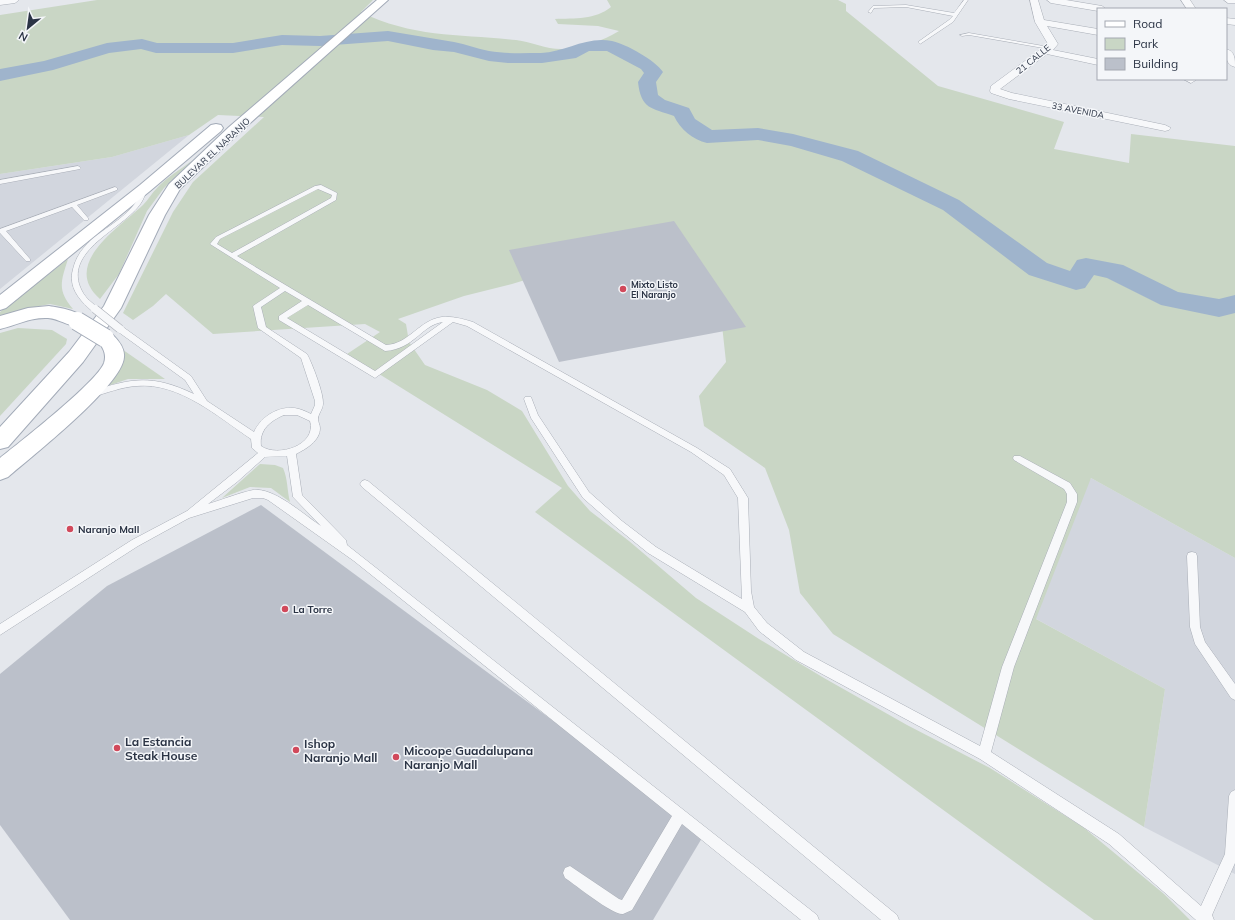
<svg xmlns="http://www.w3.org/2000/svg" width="1235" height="920" font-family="Mulish,sans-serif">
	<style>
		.built { fill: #d2d6de }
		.green { fill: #c9d6c5 }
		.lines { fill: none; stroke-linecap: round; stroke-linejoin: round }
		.river { fill: #9fb4cc; fill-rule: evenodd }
		.building { fill: #bbc0ca }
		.service-casing { stroke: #a9aeb7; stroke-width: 1 }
		.minor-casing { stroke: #a9aeb7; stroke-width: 1 }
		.primary-casing { stroke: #a3abb8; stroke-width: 2 }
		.service { fill: #f7f8fa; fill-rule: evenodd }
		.minor { fill: #f7f8fa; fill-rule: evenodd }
		.primary { fill: #fff; fill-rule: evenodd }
		.service-bridge-casing { stroke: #a9aeb7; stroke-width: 9; stroke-linecap: butt }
		.primary-bridge-casing { stroke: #a3abb8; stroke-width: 20; stroke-linecap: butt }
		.service-bridge { stroke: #f7f8fa; stroke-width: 8 }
		.primary-bridge { stroke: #fff; stroke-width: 18 }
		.poi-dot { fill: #d1495b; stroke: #f4f6f9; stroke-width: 1.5 }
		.labels { text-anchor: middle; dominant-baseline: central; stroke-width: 3; stroke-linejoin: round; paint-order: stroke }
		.far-street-label { font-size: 9px; fill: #2b3445; stroke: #f4f6f9 }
		.far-poi-label { font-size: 9px; font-weight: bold; fill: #2b3445; stroke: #f4f6f9; text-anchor: start }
		.poi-label { font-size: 10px; font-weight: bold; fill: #2b3445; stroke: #f4f6f9; text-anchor: start }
		.near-poi-label { font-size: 12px; font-weight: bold; fill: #2b3445; stroke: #f4f6f9; text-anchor: start }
	</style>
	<rect width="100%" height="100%" fill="#e4e7ec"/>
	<g class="built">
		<path d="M189,135l-189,154v-115l112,-17z"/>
		<path d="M1091,478l144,80v316l-91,-47 21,-138 -149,-81z"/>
	</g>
	<g class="green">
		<path d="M97,0h276l-12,12c52,26 100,22 155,28 17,2 31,10 48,9 20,-2 39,-8 55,-18l-21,-5 -40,-2 -3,-5c20,-1 40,1 56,-12l-4,-7h231l8,4v7l92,75 126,36 -10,27 75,14 2,-29 104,12v412l-144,-80 -55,141 129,70 -21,138 -311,-193 -33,-41 -11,-63 -24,-62 -61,-42 -5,-30 27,-34 -4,-37 -148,-60 -62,19 -48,12 -66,23 8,5 3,18 16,23 62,25 35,21 46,75 22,25 39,30 67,57 63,41 65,39 83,47 83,43 93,59 81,67 26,26h-96l-559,-408 27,-24 -215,-134 33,-22 -15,-8 -152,10 -47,-40 -13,12 -20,14 -10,-7 50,-101 20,-30 71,-65 -46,-2 -29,20 -77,22 -112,17v-159z"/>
		<path d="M193,160l-29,28 -17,23 -28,63 -19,25c-40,-35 20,-72 43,-94 5,-5 9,-12 14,-17 10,-11 24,-19 36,-28z"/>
		<path d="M68,259c-7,22 -11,31 5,50l-23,-5 -15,3 -35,11v-6z"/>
		<path d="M18,328l34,2 15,9 -1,5 -66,72v-83z"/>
		<path d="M116,345l49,34h-37l-29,10z"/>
		<path d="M260,464l15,1 8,3c5,11 4,23 7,34l-19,-14 -21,-1 -28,11z"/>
	</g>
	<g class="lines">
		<path class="river" d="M388,31c22,4 44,7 66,11 12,2 23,7 35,9 17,3 35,2 52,2 25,-1 45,-17 71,-12 14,3 43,19 51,31l-7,10 2,13 7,5 24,8 6,11 17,11 46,-2 35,6 65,17 101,49 88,63 23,8 7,-11 9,-2 37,7 55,27 41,7 16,-4v18l-16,4 -58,-12 -54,-27 -13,-3 -9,13 -9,2 -47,-15 -86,-65 -101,-49 -51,-15 -33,-6 -51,3c-14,-3 -27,-14 -33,-27 -23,-8 -33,-7 -36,-34l6,-9 -3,-4 -34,-18h-18l-13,7 -34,5h-34l-19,-2 -35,-9 -21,-2 -45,-9 -68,5 -38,-1 -49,8h-77l-15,-4 -32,4 -56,17 -53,11v-12l44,-8 63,-18 35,-4 15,4h76l49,-8 38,1z"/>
	</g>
	<g class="building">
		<path d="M674,221l72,106 -187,35 -50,-112z"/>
		<path d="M261,505l444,328 -52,87h-583l-70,-95v-151l107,-88z"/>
	</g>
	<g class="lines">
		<g class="service-casing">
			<g id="service">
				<path d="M964,0h4l-15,22 -33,22 -2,-2 31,-22 4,-4 -47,-9 -32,1 -3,5 -3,-1 5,-6 33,-1 48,8z"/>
				<path d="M969,33l80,14 2,1 -2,1 -80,-14 -7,1 -2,-1z"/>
				<path d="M78,166l3,2 -1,1 -80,15v-4z"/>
				<path d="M321,185l16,8 -1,7 -99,56 149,89c23,-1 33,-25 56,-28 10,-1 21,2 31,5l224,126 33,21 18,29 3,93 3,16 13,16 37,29 176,94 22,-79 65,-165v-8l-3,-5 -50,-29 -1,-2 1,-2h6l50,27 7,11v8l-63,165 -23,85 128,82 82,72 24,-52 4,-58 2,-4 4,-2v73l-23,52 2,5h-18l-87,-76 -129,-85 -184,-99 -37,-29 -14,-19 -97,-59 -32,-26 -33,-29 -52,-80 -7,-19 1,-2h6l7,18 51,77 33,29 34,26 86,52 -4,-101 -14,-23 -33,-23 -224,-126 -14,-4 -78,56 -96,-58v-4l23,-15 -17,-10 -24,16 5,20 41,27c5,9 17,40 16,50 0,5 -5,10 -5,15 0,3 2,6 2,9 0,13 -14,21 -24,26l6,41 44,45 1,5 470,370 2,5h-18l-119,-96 -50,86c-3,1 -6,3 -9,4 -11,1 -47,-29 -58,-36l-2,-5 2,-5 5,-2 49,33 3,1 50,-84 -318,-255 -86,-61 -5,-2h-10l-64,20 -51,28 -138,89v-11l132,-84 55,-29 71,-58 -6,-5 -1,-9c-33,-22 -72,-57 -114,-53 -16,1 -30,7 -45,11l-3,-1 -1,-2 1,-2c43,-14 63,-18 105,2l-9,-14 -68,-49v-4h6l68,49 16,25 47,31c7,-16 27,-28 45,-23 4,1 8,3 12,5l4,-9v-4l-14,-43 -43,-30 -5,-22 27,-18 -70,-44 6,-7 99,-51zM318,189l14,6 -1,3 -99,55 -15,-9 3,-5zM308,305l77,46c30,-2 36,-26 58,-29l-68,49 -88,-53zM284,415h13l13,6c7,24 -32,37 -49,25 -2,-16 9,-25 23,-31zM287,456l6,41 28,29c-17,-11 -47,-39 -68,-36 -15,3 -31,10 -45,14l29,-22 28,-25z"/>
				<path d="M115,187l2,1v2l-40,15 11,13v2h-4l-12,-13 -66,24 24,28v2h-4l-26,-28v-4z"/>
				<path d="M142,188l5,1c-2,5 -3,10 -6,14 -17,26 -80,48 -59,88 4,8 11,12 17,18l-1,2h-6c-13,-11 -24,-24 -19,-42 8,-34 45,-41 63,-67 2,-4 3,-10 6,-14z"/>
				<path d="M365,480l3,1 529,434 2,5h-18l-519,-433 -2,-3 2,-3z"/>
				<path d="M1192,552l4,1 1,3 3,71 5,15 30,42v16l-4,-2 -36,-54 -5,-17 -3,-71 1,-3z"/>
			</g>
		</g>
		<g class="minor-casing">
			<g id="minor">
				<path d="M0,0h19l-4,3 -15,2z"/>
				<path d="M1030,0h8l6,20 54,9v6l-51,-9 11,18 -5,6 45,9v6l-51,-11 -47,35 12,4 153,32 6,3 -2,2 -4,1 -156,-32 -18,-6 -1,-2 1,-5 57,-42 -13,-22z"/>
				<path d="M1047,0h19l36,6 4,3h-8v2l-47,-8z"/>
				<path d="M1181,0h9l6,9h-9z"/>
				<path d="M1224,0h11v3h-7z"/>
				<path d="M1226,18l9,1v6l-9,-1z"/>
				<path d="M1226,49c9,2 9,10 9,18 -9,-2 -9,-10 -9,-18z"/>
				<path d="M1183,79h13v1l-5,3z"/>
			</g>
		</g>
		<g class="primary-casing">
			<g id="primary">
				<path d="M377,0h11l-149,133 -59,56 -15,26 -44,93 -17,24 8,2c6,6 13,14 12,23 -1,28 -93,100 -116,120l-8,3v-22c20,-16 97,-76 104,-95 3,-9 -1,-15 -6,-22l-15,21 -75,85 -8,2v-22l69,-75 35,-46 45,-91 20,-31 60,-57z"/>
				<path d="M216,124l5,1 2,3 -2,3 -71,60 -144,117 -6,2v-15l140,-110 71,-60z"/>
				<path d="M49,306c12,2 30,4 37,15l-3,4c-12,4 -22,-6 -35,-7 -18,-1 -31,7 -48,11v-13l28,-8z"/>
			</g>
		</g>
		<use href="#service" class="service"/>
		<use href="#minor" class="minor"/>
		<use href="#primary" class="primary"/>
		<g class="service-bridge-casing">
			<path id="service-bridge" d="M95,309l25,20"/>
		</g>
		<g class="primary-bridge-casing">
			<path id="primary-bridge" d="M77,321l28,17"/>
		</g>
		<use href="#service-bridge" class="service-bridge"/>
		<use href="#primary-bridge" class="primary-bridge"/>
	</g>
	<g class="poi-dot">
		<circle cx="623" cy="289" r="4"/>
		<circle cx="70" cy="529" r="4"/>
		<circle cx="285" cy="609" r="4"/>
		<circle cx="117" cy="748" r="4"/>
		<circle cx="296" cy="750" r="4"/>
		<circle cx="396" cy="757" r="4"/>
	</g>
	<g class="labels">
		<g class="far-street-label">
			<text transform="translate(1033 59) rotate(-39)">21 CALLE</text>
			<text transform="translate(1078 110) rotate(11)">33 AVENIDA</text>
			<text transform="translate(212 153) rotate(-43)">BULEVAR EL NARANJO</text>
		</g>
		<g class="far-poi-label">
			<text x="631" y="284">Mixto Listo<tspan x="631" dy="10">El Naranjo</tspan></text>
		</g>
		<g class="poi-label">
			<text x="78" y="529">Naranjo Mall</text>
			<text x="293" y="609">La Torre</text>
		</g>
		<g class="near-poi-label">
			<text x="125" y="741">La Estancia<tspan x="125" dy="14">Steak House</tspan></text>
			<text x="304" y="743">Ishop<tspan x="304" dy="14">Naranjo Mall</tspan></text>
			<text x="404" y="750">Micoope Guadalupana<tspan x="404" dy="14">Naranjo Mall</tspan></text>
		</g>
	</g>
	<rect x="1097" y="8" width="130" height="72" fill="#f4f6f9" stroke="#a4a8b1"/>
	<rect x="1105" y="21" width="20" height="6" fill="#ffffff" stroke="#a4a8b1"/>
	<text x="1133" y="28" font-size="12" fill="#2b3445">Road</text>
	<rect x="1105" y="38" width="20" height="12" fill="#c9d6c5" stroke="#a4a8b1"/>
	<text x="1133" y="48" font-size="12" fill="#2b3445">Park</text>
	<rect x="1105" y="58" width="20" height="12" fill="#bbc0ca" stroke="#a4a8b1"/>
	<text x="1133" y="68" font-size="12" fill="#2b3445">Building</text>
	<g transform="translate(28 28) rotate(209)" stroke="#f4f6f9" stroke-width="3" paint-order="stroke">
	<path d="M0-3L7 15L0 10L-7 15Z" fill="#2b3445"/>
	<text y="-6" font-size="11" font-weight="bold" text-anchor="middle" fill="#2b3445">N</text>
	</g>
</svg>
